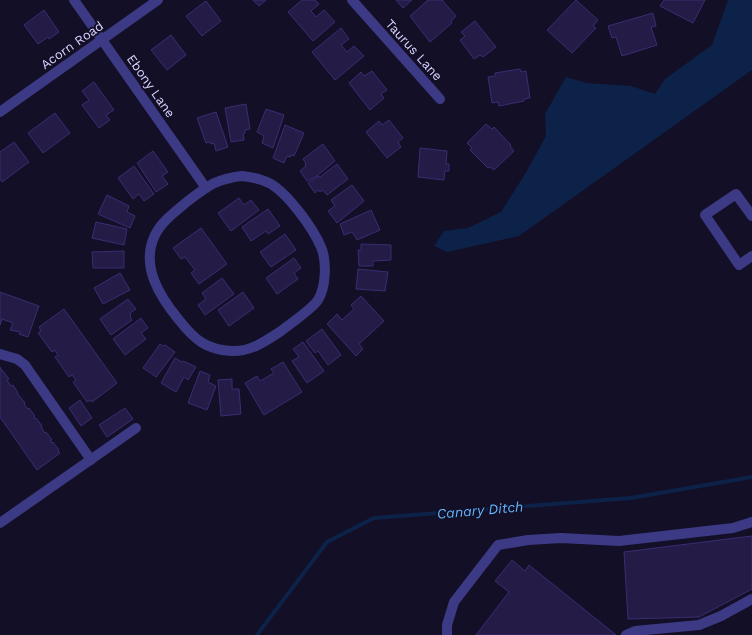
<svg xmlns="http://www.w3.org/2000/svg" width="752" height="635" font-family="'Work Sans',sans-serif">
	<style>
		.water { fill: #0c2248 }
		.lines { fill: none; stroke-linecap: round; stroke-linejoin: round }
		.stream { stroke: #0c2248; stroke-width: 4 }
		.building { fill: #241b47; stroke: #3b2d73 }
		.minor { stroke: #3d3a85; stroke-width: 10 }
		.labels { text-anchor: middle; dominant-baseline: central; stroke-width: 4; stroke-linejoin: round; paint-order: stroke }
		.street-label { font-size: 13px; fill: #d9d4ff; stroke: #130f26 }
		.water-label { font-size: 14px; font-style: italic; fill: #62b6ff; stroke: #130f26 }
	</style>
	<rect width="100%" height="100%" fill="#130f26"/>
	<path class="water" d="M728,0h24v70l-233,166 -72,16 -13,-6 10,-15 24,-3 33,-16 24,-38 21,-38 -1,-22 21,-37 21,6 44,3 24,8 10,-15 47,-34z"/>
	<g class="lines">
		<path class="stream" d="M257,635l70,-93 47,-24 257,-20 121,-21"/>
	</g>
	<g class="building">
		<path d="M253,0h13l-7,6z"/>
		<path d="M302,0h13l4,4 -8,7 5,6 8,-7 11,12 -22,19 -25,-29z"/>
		<path d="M396,0h16l-9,8z"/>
		<path d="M428,0h14l14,16 -5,5 1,2 -22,19 -20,-26z"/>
		<path d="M576,0l22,20 -5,6 3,2 -24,25 -25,-23z"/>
		<path d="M664,0h41l-12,23 -33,-17z"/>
		<path d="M206,1l15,20 -19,15 -16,-20z"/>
		<path d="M44,10l15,22 -10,7 -1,-2 -10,7 -14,-19z"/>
		<path d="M653,13l3,13 -5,1 6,18 -35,11 -6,-19 -4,1 -4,-12z"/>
		<path d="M475,21l21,26 -13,10 -3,-2 -6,4 -14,-19 5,-4 -4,-4z"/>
		<path d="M341,28l8,11 -8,6 6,7 7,-6 10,10 -29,24 -23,-28z"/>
		<path d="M171,35l15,20 -19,15 -16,-20z"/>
		<path d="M520,69l1,3 5,-1 4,27 -6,1v2l-25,5 -1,-4 -6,1 -4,-26 7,-1v-3z"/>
		<path d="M372,71l15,19 -6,4 3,4 -14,12 -21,-27 12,-11 3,4z"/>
		<path d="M94,82l20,28 -8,5 4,5 -11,8 -17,-23 7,-5 -7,-9z"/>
		<path d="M246,104l4,25 -5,1v3l-2,1 1,6 -13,2 -6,-34z"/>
		<path d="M266,109l18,6 -11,33 -11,-5 2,-7 -7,-4z"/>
		<path d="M216,112l12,35 -12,4 -2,-8 -3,1 -1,-2 -4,1 -9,-25z"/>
		<path d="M55,113l15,20 -27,20 -15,-20z"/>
		<path d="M389,120l14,18 -5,4 3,5 -14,11 -21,-26 13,-11 3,4z"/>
		<path d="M486,124l6,5 2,-2 17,18 -1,1 4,5 -20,19 -4,-3 -2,1 -18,-18 2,-2 -5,-5z"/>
		<path d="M285,125l19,8 -10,23 -3,-1 -1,2 -3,-1 -3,7 -11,-5z"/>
		<path d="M14,142l15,20 -27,20 -2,-3v-27z"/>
		<path d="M323,144l12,17 -18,15 -10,5 -7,-10 6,-5 -1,-1 1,-1 -3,-5z"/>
		<path d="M420,148l27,3 -1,13h3v7h-4l-1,9 -26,-3z"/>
		<path d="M153,151l15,21 -6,4 6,8 -12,8 -19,-29z"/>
		<path d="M337,164l11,15 -21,16 -4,-5 -3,2 -2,-2 -3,3 -7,-10 11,-7 1,1z"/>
		<path d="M134,166l20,28 -10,7 -5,-7 -6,5 -15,-21z"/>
		<path d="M352,185l12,16 -27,22 -9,-12 7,-5 -4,-6z"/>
		<path d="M107,195l22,11 -2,6 8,4 -5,12 -32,-14z"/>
		<path d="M239,198l5,7 7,-5 8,10 -28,21 -13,-18z"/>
		<path d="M268,209l12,17 -12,8 -2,-3 -15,10 -9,-14z"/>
		<path d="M371,210l9,20 -23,10 -5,-8 -8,3 -4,-11z"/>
		<path d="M96,222l31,7 -3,16 -32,-7z"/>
		<path d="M201,228l26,36 -28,20 -8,-11 4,-3 -10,-13 -4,2 -8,-11z"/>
		<path d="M285,234l11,16 -25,17 -11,-15z"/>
		<path d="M361,244l30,1v15l-18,1v5h-14l-1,-16h3z"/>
		<path d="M124,251v17h-31l-1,-16z"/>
		<path d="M294,258l7,10 -7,5 4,6 -21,15 -11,-16z"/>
		<path d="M358,269l30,3 -3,19 -29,-2z"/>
		<path d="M120,273l10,17 -27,14 -9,-16z"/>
		<path d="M222,278l12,16 -29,21 -7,-10 8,-6 -4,-6z"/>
		<path d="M0,292l39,14 -11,31 -9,-3 1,-2 -10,-2 3,-7 -11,-4 -2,6z"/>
		<path d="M243,292l11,16 -25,18 -11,-16z"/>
		<path d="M361,296l23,25 -25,23 4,5 -7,7 -29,-32 10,-10 5,6 12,-11 -3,-4z"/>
		<path d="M128,299l8,10 -6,4 1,3 -1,1 2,3 -21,15 -11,-16z"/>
		<path d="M64,309l53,74 -25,19 -1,-2 -4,2 -14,-20 3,-2 -4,-5 -3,2 -14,-20 3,-2 -3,-5 -3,2 -14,-19 3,-2 -2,-4z"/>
		<path d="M141,318l7,10 -7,5 5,6 -21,16 -12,-16z"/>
		<path d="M322,329l19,26 -13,10 -10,-14 -3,2 -9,-12z"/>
		<path d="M303,342l21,29 -17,12 -15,-22 7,-4 -6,-8z"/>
		<path d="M160,344l3,2 2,-1 10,7 -19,25 -13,-9z"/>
		<path d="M175,358l7,4 1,-1 13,6 -8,13 -4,-3 -8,15 -15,-9z"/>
		<path d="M283,362l19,30 -38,23 -19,-32 12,-7 3,5 14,-8 -3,-4z"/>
		<path d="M0,367l2,4h1l6,8 -2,1 4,6 2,-1 5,8h-1l8,10 -1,1 4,5 1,-1 6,8 -1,1 1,2 1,-1 6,8 -1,1 4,6 1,-1 6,8 -2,1 2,2 1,-1 6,8 -1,1 2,2 -23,17 -37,-53z"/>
		<path d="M200,371l10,4 -2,7 8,4 -9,24 -19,-7z"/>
		<path d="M232,379v10h7l2,25 -20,2 -3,-36z"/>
		<path d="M80,400l12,18 -11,8 -12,-18z"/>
		<path d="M125,408l8,11 -26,18 -8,-12z"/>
		<path d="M752,536v53l-53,28 -71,2 -4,-67z"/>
		<path d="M512,560l13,11 4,-6 87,70h-140l33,-43 -14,-11z"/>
	</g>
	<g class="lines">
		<g class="minor">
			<path d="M74,0l132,188"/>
			<path d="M352,0l88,99"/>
			<path d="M0,112l158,-112"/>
			<path d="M242,176c10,1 20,3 29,8 17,10 42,44 50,63 6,14 5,40 -3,53 -6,9 -28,24 -37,31 -15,10 -31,21 -49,20 -26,-1 -38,-12 -53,-31 -19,-23 -39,-54 -24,-85 7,-14 21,-24 33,-34 20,-15 28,-22 54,-25z"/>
			<path d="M752,216l-16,-22 -31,21 34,50 13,-9"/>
			<path d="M0,354l17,5 8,6 66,95"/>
			<path d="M0,523l136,-95"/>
			<path d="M447,635v-10l7,-23 44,-57 30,-5 33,-2 58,3 114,-13 19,-6"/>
			<path d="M626,635l9,-4 64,-6 22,-9 31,-17"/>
		</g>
	</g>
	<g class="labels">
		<g class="street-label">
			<text transform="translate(72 45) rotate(-35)">Acorn Road</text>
			<text transform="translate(414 50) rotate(48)">Taurus Lane</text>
			<text transform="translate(151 86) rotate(55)">Ebony Lane</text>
		</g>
		<g class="water-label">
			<text transform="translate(480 510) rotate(-5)">Canary Ditch</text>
		</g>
	</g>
</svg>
